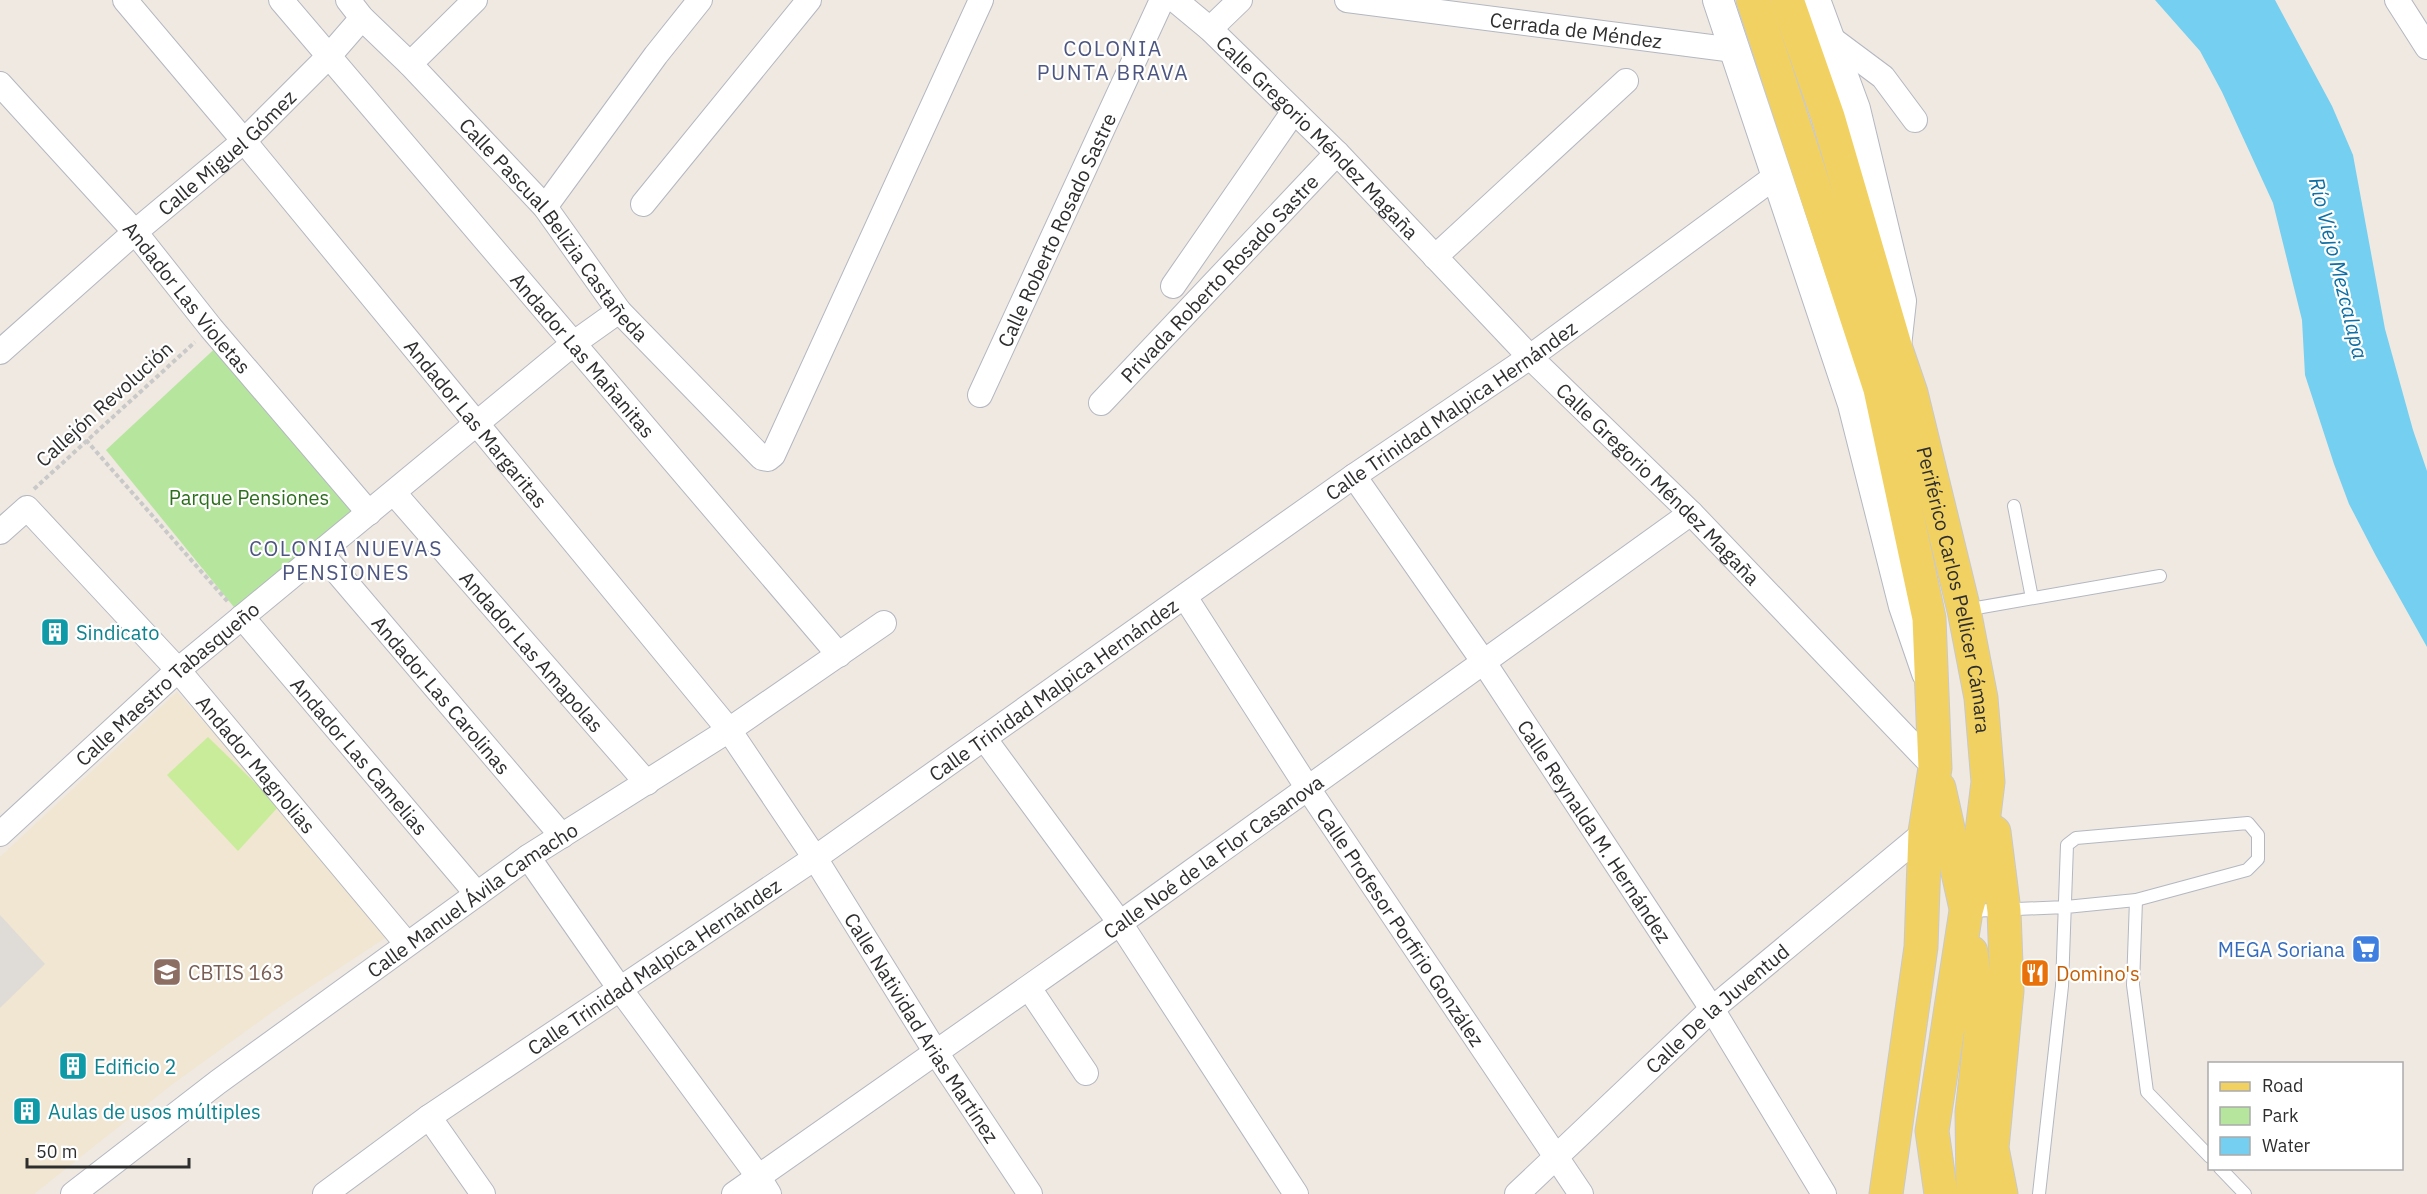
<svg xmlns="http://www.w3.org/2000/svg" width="2427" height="1194" font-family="'IBM Plex Sans',sans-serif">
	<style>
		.education { fill: #f0e6d1 }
		.green { fill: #b6e59e }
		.pitch { fill: #c9ec9a }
		.plaza { fill: #dfdcd8 }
		.water { fill: #75cff0 }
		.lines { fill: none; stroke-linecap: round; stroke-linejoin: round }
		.service-casing { stroke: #b4b7c1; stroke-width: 14 }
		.minor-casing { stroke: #b4b7c1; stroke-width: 26 }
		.tertiary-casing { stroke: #b4b7c1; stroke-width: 32 }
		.primary-casing { stroke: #c9c9c9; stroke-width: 35 }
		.path { stroke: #c9c9c9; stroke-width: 4; stroke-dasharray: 4.5 3; stroke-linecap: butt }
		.service { stroke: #fff; stroke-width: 12 }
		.minor { stroke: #fff; stroke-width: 24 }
		.tertiary { stroke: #fff; stroke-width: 30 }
		.primary { stroke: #f2d163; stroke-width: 33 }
		.labels { text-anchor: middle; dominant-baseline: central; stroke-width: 4.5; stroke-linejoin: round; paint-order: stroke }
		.street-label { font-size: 20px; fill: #2e2e2e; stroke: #fff }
		.park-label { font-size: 20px; fill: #2c6e1b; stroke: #fff }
		.culture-label { font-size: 20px; fill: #0d838f; stroke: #fff; text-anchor: start }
		.shop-label { font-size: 20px; fill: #366cbe; stroke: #fff; text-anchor: end }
		.education-label { font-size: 20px; fill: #785e54; stroke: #fff; text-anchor: start }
		.food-label { font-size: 20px; fill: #c56008; stroke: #fff; text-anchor: start }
		.neighbourhood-label { font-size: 21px; letter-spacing: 1.5px; fill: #4d5680; stroke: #fff }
		.water-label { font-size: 21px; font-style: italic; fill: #0d6fa3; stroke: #fff }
	</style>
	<rect width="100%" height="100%" fill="#efe9e1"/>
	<path class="education" d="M177,692l216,241 -118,77 -105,76 -136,108h-34v-337z"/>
	<path class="green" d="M223,341l146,172 -127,104 -136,-167z"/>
	<path class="pitch" d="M208,737l71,69 -41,45 -71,-76z"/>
	<path class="plaza" d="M0,915l45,49 -45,44z"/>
	<path class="water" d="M2155,0h120l57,106 21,49 32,174 28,101 14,41v176l-51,-91 -27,-52 -15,-40 -29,-89 -3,-55 -29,-117 -51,-111 -22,-41z"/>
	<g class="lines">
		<g class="service-casing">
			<g id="service">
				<path d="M2014,506l18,92"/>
				<path d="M1965,610l195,-34"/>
				<path d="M2136,900l-3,85 14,107 63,65"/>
				<path d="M1969,911l97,-4 70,-7 111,-30 11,-11v-24l-10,-12 -172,15 -9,7 -5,141 -23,208"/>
				<path d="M2220,1168l25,26"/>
			</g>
		</g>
		<g class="minor-casing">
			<g id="minor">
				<path id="s1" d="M125,0l119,141 485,589 86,128 120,193 95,143"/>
				<path id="s2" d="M281,0l558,655"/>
				<path id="s3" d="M348,0l14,18 48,46 135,143 74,104 143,147 6,1 5,-4 208,-455"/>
				<path id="s4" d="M1175,0l35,29 127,124 193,204 161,156 244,255"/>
				<path id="s5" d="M1347,0l387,50"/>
				<path d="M2397,0l30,47"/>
				<path d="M1210,29l30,-29"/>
				<path d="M1824,38l4,-2 55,41 32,43"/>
				<path d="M410,64l65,-64"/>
				<path id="s6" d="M0,84l135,148 76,96 158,185"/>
				<path d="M643,204l166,-204"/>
				<path d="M545,207l111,-152 44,-55"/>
				<path d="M1435,257l191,-176"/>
				<path d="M1173,286l121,-175"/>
				<path id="s7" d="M0,352l135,-120 109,-91 85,-85 33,-38"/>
				<path id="s8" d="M980,395l182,-395"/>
				<path id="s9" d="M1101,403l236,-250"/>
				<path id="s10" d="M1354,476l129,185 229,348 112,185"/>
				<path id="s11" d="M394,493l253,290"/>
				<path id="s12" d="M0,532l27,-24 151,162 229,274"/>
				<path id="s13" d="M321,553l241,283"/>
				<path id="s14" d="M1185,597l122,190 274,407"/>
				<path id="s15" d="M242,617l235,277"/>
				<path d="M984,738l136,185 176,271"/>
				<path id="s16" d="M0,834l178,-164 396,-327 45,-32"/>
				<path d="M528,857l92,132 138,187 11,18"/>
				<path d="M1029,988l57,85"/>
				<path d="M429,1117l54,77"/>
				<path id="s17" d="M73,1194l145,-112 310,-225 201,-127 155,-107"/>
				<path id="s18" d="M325,1194l104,-77 386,-259 539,-382 176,-119 246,-181"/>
				<path id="s19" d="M734,1194l386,-271 571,-410"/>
				<path id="s20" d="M1517,1194l195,-185 213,-177"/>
			</g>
		</g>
		<g class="tertiary-casing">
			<g id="tertiary">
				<path d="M1718,0l135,404 51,202 23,67"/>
				<path d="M1815,0l40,109 46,192 -5,45"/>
			</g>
		</g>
		<g class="primary-casing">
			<g id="primary">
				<path d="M1753,0l127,389 49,229 6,150 -10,64 -4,115 -35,247"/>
				<path id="s21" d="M1787,0l41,117 68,232 15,44 53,217 17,88 7,84 -11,90 -11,39 -34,220 9,63"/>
				<path d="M1939,788l26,116"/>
				<path d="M1994,832l10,79 3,80 -15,157 9,46"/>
				<path d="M1971,952l10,80 -9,80 1,82"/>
			</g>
		</g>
		<g class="path">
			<path d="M86,440l142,162"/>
			<path d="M34,489l161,-147"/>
		</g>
		<use href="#service" class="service"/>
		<use href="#minor" class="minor"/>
		<use href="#tertiary" class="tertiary"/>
		<use href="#primary" class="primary"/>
	</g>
	<defs>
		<g id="building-square" transform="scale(1.5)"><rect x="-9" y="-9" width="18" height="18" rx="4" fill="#0f9aa8" stroke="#fff"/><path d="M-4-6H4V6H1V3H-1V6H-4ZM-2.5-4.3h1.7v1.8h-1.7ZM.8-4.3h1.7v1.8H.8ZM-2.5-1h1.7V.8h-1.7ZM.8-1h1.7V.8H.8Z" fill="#fff"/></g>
		<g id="supermarket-square" transform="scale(1.5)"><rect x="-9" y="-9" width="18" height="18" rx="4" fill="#3f7fe0" stroke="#fff"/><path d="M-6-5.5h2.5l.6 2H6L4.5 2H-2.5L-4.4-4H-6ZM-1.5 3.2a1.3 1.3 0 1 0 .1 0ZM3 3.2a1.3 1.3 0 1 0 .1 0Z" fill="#fff"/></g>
		<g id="university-square" transform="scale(1.5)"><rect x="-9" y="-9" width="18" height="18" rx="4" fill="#8d6e63" stroke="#fff"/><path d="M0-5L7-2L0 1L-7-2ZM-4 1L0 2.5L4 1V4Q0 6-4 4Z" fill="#fff"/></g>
		<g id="restaurant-square" transform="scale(1.5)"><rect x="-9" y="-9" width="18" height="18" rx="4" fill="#e8710a" stroke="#fff"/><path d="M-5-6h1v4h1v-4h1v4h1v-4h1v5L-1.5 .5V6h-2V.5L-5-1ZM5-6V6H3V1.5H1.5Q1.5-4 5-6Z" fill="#fff"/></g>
	</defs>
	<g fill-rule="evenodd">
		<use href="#building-square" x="55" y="632"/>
		<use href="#supermarket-square" x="2366" y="949"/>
		<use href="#university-square" x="167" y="972"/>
		<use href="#restaurant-square" x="2035" y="973"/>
		<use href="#building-square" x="73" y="1066"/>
		<use href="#building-square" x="27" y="1111"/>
	</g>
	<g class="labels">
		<g class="street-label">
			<text stroke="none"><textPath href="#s5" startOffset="231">Cerrada de Méndez</textPath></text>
			<text stroke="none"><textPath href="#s4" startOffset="198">Calle Gregorio Méndez Magaña</textPath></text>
			<text stroke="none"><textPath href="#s7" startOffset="302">Calle Miguel Gómez</textPath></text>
			<text stroke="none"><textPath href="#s3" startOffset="309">Calle Pascual Belizia Castañeda</textPath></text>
			<text stroke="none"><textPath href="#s8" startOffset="182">Calle Roberto Rosado Sastre</textPath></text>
			<text stroke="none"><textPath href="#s9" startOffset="172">Privada Roberto Rosado Sastre</textPath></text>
			<text stroke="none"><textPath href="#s6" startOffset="284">Andador Las Violetas</textPath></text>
			<text stroke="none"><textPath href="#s2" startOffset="466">Andador Las Mañanitas</textPath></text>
			<text transform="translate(104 404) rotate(-42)">Callejón Revolución</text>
			<text stroke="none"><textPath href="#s18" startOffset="1372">Calle Trinidad Malpica Hernández</textPath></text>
			<text stroke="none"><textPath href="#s1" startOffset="550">Andador Las Margaritas</textPath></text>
			<text stroke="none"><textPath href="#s4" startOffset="684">Calle Gregorio Méndez Magaña</textPath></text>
			<text stroke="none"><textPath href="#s21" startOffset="614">Periférico Carlos Pellicer Cámara</textPath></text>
			<text stroke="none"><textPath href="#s11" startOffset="210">Andador Las Amapolas</textPath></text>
			<text stroke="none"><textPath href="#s16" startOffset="225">Calle Maestro Tabasqueño</textPath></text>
			<text stroke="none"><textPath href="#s18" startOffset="886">Calle Trinidad Malpica Hernández</textPath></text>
			<text stroke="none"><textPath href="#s13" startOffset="186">Andador Las Carolinas</textPath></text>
			<text stroke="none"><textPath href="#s15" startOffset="182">Andador Las Camelias</textPath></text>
			<text stroke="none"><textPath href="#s12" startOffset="380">Andador Magnolias</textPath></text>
			<text stroke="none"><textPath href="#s10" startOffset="429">Calle Reynalda M. Hernández</textPath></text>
			<text stroke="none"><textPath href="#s19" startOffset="586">Calle Noé de la Flor Casanova</textPath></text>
			<text stroke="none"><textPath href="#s17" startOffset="496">Calle Manuel Ávila Camacho</textPath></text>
			<text stroke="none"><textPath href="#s14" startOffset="394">Calle Profesor Porfirio González</textPath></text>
			<text stroke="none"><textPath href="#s18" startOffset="400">Calle Trinidad Malpica Hernández</textPath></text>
			<text stroke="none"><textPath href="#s20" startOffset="273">Calle De la Juventud</textPath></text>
			<text stroke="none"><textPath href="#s1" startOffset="1302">Calle Natividad Arias Martínez</textPath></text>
		</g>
		<g class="park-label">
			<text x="249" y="497">Parque Pensiones</text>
		</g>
		<g class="culture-label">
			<text x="76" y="632">Sindicato</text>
			<text x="94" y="1066">Edificio 2</text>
			<text x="48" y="1111">Aulas de usos múltiples</text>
		</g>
		<g class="shop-label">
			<text x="2345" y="949">MEGA Soriana</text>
		</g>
		<g class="education-label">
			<text x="188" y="972">CBTIS 163</text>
		</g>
		<g class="food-label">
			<text x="2056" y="973">Domino's</text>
		</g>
		<g class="neighbourhood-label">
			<text x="1113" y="48">COLONIA<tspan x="1113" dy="24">PUNTA BRAVA</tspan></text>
			<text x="346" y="548">COLONIA NUEVAS<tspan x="346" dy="24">PENSIONES</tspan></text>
		</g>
		<g class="water-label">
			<text transform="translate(2339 268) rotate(76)">Río Viejo Mezcalapa</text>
		</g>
	</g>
	<rect x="2208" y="1062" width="195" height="108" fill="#ffffff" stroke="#ababab" stroke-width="1.5"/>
	<rect x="2220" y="1082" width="30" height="9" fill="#f2d163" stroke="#ababab" stroke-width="1.5"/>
	<text x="2262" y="1092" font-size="18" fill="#2e2e2e">Road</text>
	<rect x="2220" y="1107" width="30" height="18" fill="#b6e59e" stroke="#ababab" stroke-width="1.5"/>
	<text x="2262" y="1122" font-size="18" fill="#2e2e2e">Park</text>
	<rect x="2220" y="1137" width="30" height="18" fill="#75cff0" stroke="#ababab" stroke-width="1.5"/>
	<text x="2262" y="1152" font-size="18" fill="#2e2e2e">Water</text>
	<path d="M27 1158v9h162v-9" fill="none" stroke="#2e2e2e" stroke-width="3"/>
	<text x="36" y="1158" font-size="18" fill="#2e2e2e" stroke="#ffffff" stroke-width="4.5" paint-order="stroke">50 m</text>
</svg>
